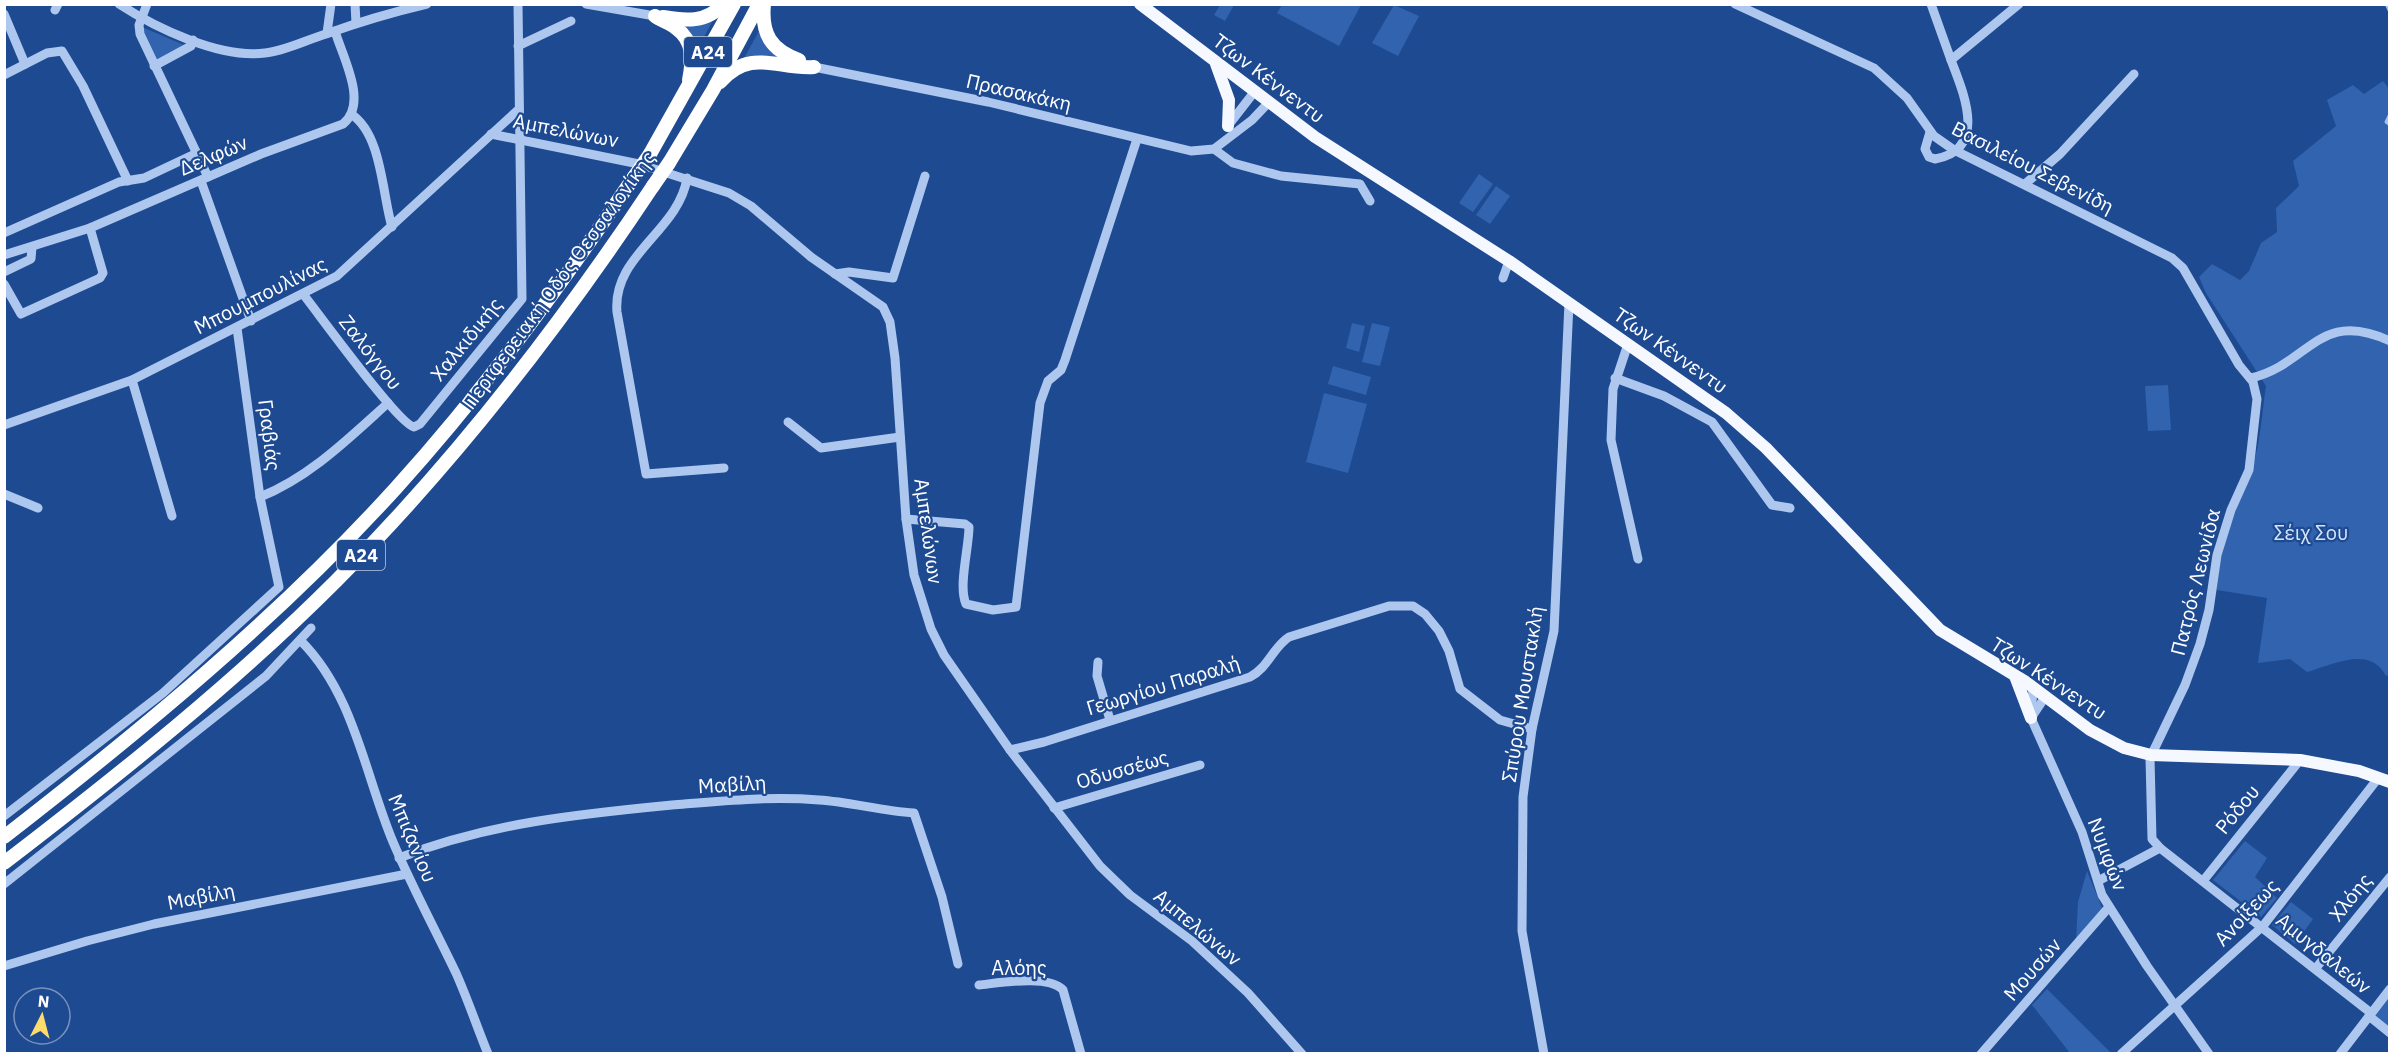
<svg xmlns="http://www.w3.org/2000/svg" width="2394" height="1058" font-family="'IBM Plex Sans',sans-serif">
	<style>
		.green { fill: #3163af }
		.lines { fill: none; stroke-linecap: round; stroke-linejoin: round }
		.stream { stroke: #a1c1ef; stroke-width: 3 }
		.minor { stroke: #aec7ee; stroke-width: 9 }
		.major { stroke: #f5f8ff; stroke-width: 12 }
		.highway { stroke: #fff; stroke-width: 14 }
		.highway-bridge { stroke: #fff; stroke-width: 14 }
		.labels { text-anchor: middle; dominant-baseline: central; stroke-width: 4.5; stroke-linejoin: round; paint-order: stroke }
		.shield { fill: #1e4a91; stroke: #bcc9de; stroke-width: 1.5 }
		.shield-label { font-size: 18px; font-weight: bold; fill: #fff }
		.street-label { font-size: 20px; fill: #fff; stroke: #1e4a91 }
		.park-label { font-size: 20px; fill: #d4e3fa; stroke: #1e4a91 }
	</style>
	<rect width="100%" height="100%" fill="#1e4a91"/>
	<g class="green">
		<path d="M1220,5h14l-9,16 -11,-6z"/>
		<path d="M1282,5v-1l79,1 -22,41 -62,-33z"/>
		<path d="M1394,5l25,11 -21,40 -26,-13z"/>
		<path d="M713,20l-16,30 -17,-24z"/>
		<path d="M142,27l42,18 -27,14z"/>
		<path d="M759,31l5,12 12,13 -33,4z"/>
		<path d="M2383,81l7,9v584l-4,2c-16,-31 -52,-12 -79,-4l-17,-13 -32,4 9,-65 -50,-8c-2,-44 23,-85 36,-125 8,-25 9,-54 13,-79l-60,-93 -7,-16 13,-13 28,16 9,-9 12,-28 16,-11 -1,-24 23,-22 -6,-25 43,-35 -9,-26 26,-15 11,9z"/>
		<path d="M1479,174l14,10 -20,28 -14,-9z"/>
		<path d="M1496,186l14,10 -20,28 -14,-9z"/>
		<path d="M1352,323l13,3 -6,26 -13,-4z"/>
		<path d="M1372,323l18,4 -10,39 -18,-4z"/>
		<path d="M1333,366l38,11 -5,18 -38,-11z"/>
		<path d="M2168,385l3,45 -23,1 -3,-45z"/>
		<path d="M1324,393l43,11 -19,69 -42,-11z"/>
		<path d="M2245,841l22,17 -12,19 22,21 -16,19 -48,-37z"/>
		<path d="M2087,871l16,39 -27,30 2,-38z"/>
		<path d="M2291,902l22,17 -18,25 -23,-19z"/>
		<path d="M2047,989l64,64h-41l-38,-48z"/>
		<path d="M2389,997v30l-14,-12z"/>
	</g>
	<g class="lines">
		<g class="stream">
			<path d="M2386,4l4,8"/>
			<path d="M2390,114l-4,8 4,3"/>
		</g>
		<g class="minor">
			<path d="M119,4c37,24 101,55 146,49 20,-2 41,-13 61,-19 33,-12 67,-22 101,-30"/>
			<path d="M147,4l-8,21 1,9 68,143"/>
			<path d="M355,4l1,19"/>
			<path d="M586,4l69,12"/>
			<path d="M1735,4l139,64 33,30 27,38 20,14 218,108 11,10 56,97 14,17 4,17 -8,71 -18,40 -14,45 -8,55 -9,34 -15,41 -35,73 2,81 8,9 211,165"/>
			<path d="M1931,4l20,56"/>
			<path d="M55,10l3,-6"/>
			<path d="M4,14l21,50"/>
			<path d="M327,33l4,-29"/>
			<path d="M518,46l53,-25"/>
			<path d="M154,66l37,-20 2,-6"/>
			<path d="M814,67l174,35 203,49 23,-2 38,-29 17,-18"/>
			<path d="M4,75l43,-22 15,-2 21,35 45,95"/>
			<path d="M351,114c31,20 31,80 41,113"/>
			<path d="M1227,127l28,-36"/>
			<path d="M1930,132l-5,17 4,8 6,2c54,-10 28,-67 16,-99l68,-56"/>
			<path d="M491,134l148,30 90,29 22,13 60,51 72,50 7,15 5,36 11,161 8,56 17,54 13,26 66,95 90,116 30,29 62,46 56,52 54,61"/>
			<path d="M1214,149l19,14 48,13 79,8 10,17"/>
			<path d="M687,178c-8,53 -75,77 -70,134l29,162 78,-6"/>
			<path d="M201,181l50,140"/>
			<path d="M2025,184l35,-30 74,-80"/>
			<path d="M4,233l115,-51 25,-4 53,-25"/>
			<path d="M4,255l86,-27 171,-74 82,-30c26,-21 -1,-68 -8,-93"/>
			<path d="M4,272l27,-13 1,-12"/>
			<path d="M835,274l14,-2 44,6 32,-102"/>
			<path d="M1503,278l6,-17"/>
			<path d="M4,284l17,30 79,-36 3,-5 -13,-45"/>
			<path d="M303,294c16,20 95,130 111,133l6,-3 102,-125 -4,-295"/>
			<path d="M1628,344l-15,45 -2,51 27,119"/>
			<path d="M1615,378l49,18 48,26 60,83 18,3"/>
			<path d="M2251,378c59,-14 67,-70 139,-37"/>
			<path d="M132,380l40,136"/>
			<path d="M788,422l33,26 79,-11"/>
			<path d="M4,425l128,-45 205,-104 182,-167"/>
			<path d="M4,494l34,14"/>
			<path d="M260,497c50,-20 89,-59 128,-94"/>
			<path d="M906,519l59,5 4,3c0,20 -11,60 -3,77l27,6 23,-3 24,-204 8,-22 13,-11 4,-10 72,-221"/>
			<path d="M301,641c53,53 64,134 92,201 19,45 42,87 63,131 12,27 21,54 32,81"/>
			<path d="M1098,662l-1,14 13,44"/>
			<path d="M2033,688l-2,30 51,114 20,63 45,71 62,88"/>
			<path d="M2031,718l14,-21"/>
			<path d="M1010,750l34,-8 206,-65c18,-9 23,-30 39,-40l100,-31h24l12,8 14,17 10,20 11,38 40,31 32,9"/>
			<path d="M1054,808l146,-43"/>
			<path d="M4,816l159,-123 116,-106 -19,-90 -23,-169"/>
			<path d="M399,858c89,-35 180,-44 273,-53 49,-4 98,-9 147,-5 32,2 62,11 95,13l28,84 16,67"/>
			<path d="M2098,881l62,-33"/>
			<path d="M2203,881l97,-121"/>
			<path d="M4,884l262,-208 45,-48"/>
			<path d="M4,966l83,-25 67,-17 253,-50"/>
			<path d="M2316,968l74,-91"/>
			<path d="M979,985c20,-2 70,-11 84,5l18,64"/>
			<path d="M2369,1016l21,17"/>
			<path d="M1544,1054l-22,-123 1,-134 9,-68 22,-98 15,-328"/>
			<path d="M1981,1054l128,-147"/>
			<path d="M2121,1054l142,-128 116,-149"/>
			<path d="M2340,1054l50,-65"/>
		</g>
		<g class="major">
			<path d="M1140,4l175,133 194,124 217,152 40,35 174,182 86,52 64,48 34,18 27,7 149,5 59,11 31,11"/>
			<path d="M1216,64l13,36 -1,26"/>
			<path d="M2015,676l16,42"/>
		</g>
		<g class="highway">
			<path d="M764,4c-3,30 7,46 35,56"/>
			<path d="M655,16c7,5 15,7 21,12 18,13 17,32 13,52"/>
			<path d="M663,17c22,4 44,6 60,-13"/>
			<path d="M720,82c31,-35 58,-12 94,-15"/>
			<path d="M650,154l84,-150"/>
			<path d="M669,163l44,-73 46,-86"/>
			<path d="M4,837c139,-108 274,-219 392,-349 88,-97 165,-203 238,-311"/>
			<path d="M4,863c116,-89 229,-179 332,-282 120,-120 224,-255 317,-395"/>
		</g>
		<g class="highway-bridge">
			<path d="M634,177l16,-23"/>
			<path d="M653,186l16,-23"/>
		</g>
	</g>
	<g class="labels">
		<g class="shield">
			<rect x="684" y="37" width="48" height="30" rx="4.5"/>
			<rect x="337" y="540" width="48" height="30" rx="4.5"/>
		</g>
		<g class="shield-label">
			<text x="708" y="52">Α24</text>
			<text x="361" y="555">Α24</text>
		</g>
		<g class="street-label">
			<text transform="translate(1269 78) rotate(37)">Τζων Κέννεντυ</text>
			<text transform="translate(1019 92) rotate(13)">Πρασακάκη</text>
			<text transform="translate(566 130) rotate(11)">Αμπελώνων</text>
			<text transform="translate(213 155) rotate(-23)">Δελφών</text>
			<text transform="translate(2033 167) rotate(27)">Βασιλείου Σεβενίδη</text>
			<text transform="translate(558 280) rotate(-54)">Περιφερειακή Οδός Θεσσαλονίκης</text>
			<text transform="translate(260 295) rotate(-27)">Μπουμπουλίνας</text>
			<text transform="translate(466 339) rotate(-51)">Χαλκιδικής</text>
			<text transform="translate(1671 350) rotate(35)">Τζων Κέννεντυ</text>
			<text transform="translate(371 352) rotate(52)">Ζαλόγγου</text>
			<text transform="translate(270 435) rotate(83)">Γραβιάς</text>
			<text transform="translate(929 531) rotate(82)">Αμπελώνων</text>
			<text transform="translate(2195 582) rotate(-76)">Πατρός Λεωνίδα</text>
			<text transform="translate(2049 678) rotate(33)">Τζων Κέννεντυ</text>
			<text transform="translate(1163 685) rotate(-17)">Γεωργίου Παραλή</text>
			<text transform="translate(1522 694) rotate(-81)">Σπύρου Μουστακλή</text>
			<text transform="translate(1122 769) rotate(-16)">Οδυσσέως</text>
			<text transform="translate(732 784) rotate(-3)">Μαβίλη</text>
			<text transform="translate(2237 809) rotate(-51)">Ρόδου</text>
			<text transform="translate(413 838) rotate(67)">Μπιζανίου</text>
			<text transform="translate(2108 854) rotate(69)">Νυμφών</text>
			<text transform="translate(201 896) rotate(-11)">Μαβίλη</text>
			<text transform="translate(2350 897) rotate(-51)">Χλόης</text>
			<text transform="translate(2246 912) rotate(-47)">Ανοίξεως</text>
			<text transform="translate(1198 927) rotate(40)">Αμπελώνων</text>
			<text transform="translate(2324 953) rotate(39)">Αμυγδαλεών</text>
			<text x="1019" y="967">Αλόης</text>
			<text transform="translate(2032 969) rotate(-49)">Μουσών</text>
		</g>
		<g class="park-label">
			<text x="2311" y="532">Σέιχ Σου</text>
		</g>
	</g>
	<rect width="2394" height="1058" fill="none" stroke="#ffffff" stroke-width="12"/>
	<g transform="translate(42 1016) rotate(6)"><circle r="28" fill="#1e4a91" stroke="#7892bd" stroke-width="1.5"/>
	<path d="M0-4.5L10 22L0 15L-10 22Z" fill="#fddb6d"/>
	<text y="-9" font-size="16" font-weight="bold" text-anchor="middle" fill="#ffffff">N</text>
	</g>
</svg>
